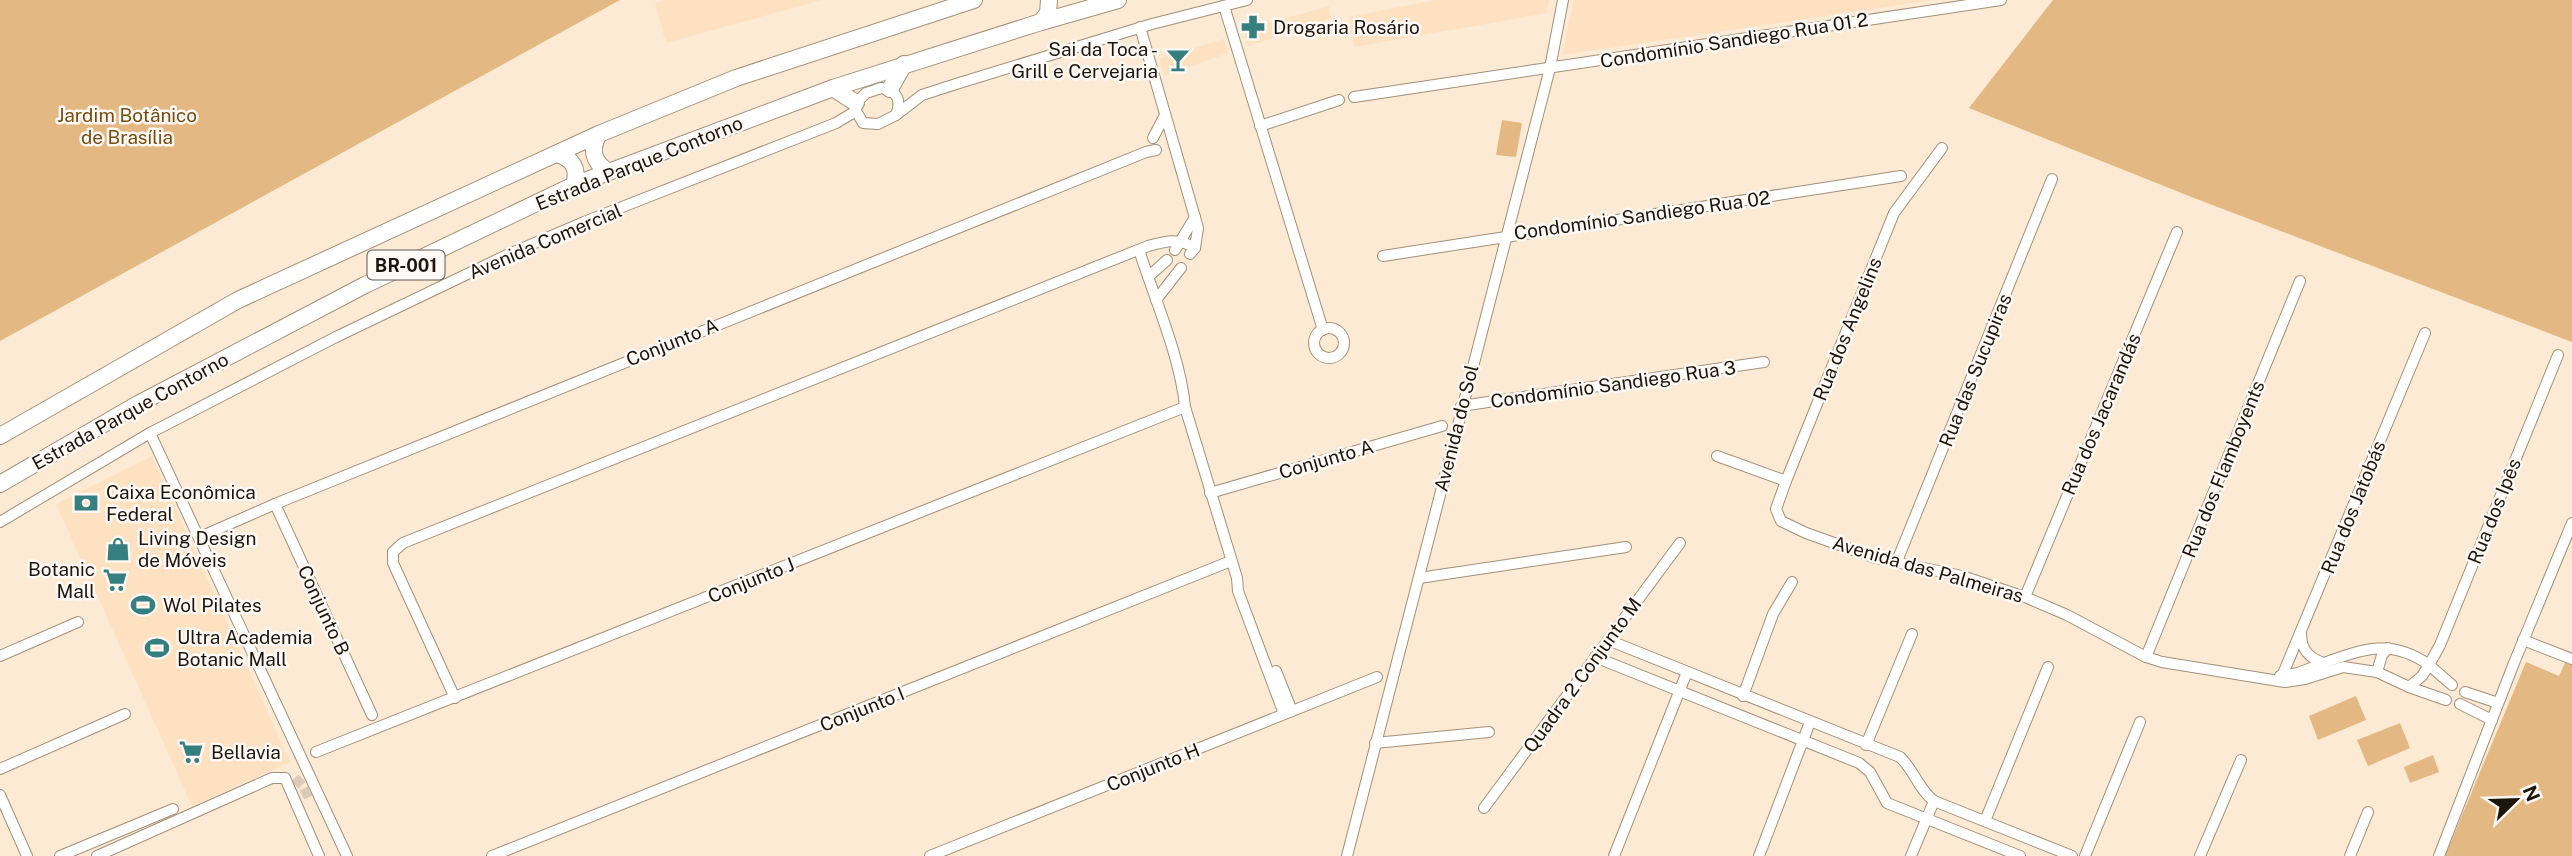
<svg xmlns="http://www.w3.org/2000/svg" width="2572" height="856" font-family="'Public Sans',sans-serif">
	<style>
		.built { fill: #fde1c1 }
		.green { fill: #e4b883 }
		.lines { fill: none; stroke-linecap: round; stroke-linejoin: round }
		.minor-tunnel { stroke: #dacab7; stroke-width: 10; stroke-dasharray: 10 5; stroke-linecap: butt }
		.minor-casing { stroke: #a48f77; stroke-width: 12 }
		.highway-casing { stroke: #a48f77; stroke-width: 18 }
		.minor { stroke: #fff; stroke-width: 10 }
		.highway { stroke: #fff; stroke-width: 16 }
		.labels { text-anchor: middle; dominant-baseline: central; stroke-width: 5; stroke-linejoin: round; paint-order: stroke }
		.shield { fill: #fef9f4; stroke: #605952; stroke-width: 2 }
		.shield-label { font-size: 18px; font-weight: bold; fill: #1c150c }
		.poi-label { font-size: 19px; fill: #1c150c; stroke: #fef9f4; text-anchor: start }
		.street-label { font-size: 19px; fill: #1c150c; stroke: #fef9f4 }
		.park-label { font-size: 19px; fill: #754d10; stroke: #fef9f4 }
	</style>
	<rect width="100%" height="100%" fill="#fcead5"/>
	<g class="built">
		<path d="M665,0h157l-156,43 -11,-40z"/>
		<path d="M1435,0h114l-2,13 -193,34 -5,-30z"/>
		<path d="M1574,0h359l-371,55z"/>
		<path d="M1329,6l2,12 -83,28 -4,-16z"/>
		<path d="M1224,39l4,14 -64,23 -5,-18z"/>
		<path d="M152,456l138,306 -98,44 -136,-302z"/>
	</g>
	<g class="green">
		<path d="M0,0h620l-620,341z"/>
		<path d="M2053,0h519v342l-378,-144 -225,-90z"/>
		<path d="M1502,120l20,3 -6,34 -20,-2z"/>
		<path d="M2566,661l6,3v192h-127l81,-194 33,14z"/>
		<path d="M2356,696l10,24 -48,20 -9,-24z"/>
		<path d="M2400,723l10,25 -42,18 -11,-26z"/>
		<path d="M2433,755l6,17 -29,11 -6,-16z"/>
	</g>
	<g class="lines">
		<g class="minor-tunnel">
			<path d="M295,785l7,-7"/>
			<path d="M302,795l8,-4"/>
		</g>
		<g class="minor-casing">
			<g id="minor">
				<path d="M1224,6l99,324"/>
				<path d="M1140,27l58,201 -3,20 -5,6"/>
				<path d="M881,88c16,2 21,12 15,27l-18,9 -15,-1 -7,-12v-8l10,-10z"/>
				<path d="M1354,97l647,-97"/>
				<path d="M896,115l26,-20 34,-11 196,-60 95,-24"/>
				<path d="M1260,126l79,-26"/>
				<path d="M1153,138l12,-23"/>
				<path d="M1942,148l-48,65 -108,268 -10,28 5,12 25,12 70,25 86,18 63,21 42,18 79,42 16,5 123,20 20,-3 38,-12 34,5"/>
				<path d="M1139,250c15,47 42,109 46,157l52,171 1,13 46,123"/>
				<path d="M1175,250l20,-33"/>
				<path d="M1383,256l518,-80"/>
				<path d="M1148,277l19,-17"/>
				<path d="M1156,300l25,-32"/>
				<circle cx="1329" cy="343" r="15"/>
				<path d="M1461,406l303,-44"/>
				<path d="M150,433l197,423"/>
				<path d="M1717,456l69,25"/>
				<path d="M1210,493l232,-67"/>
				<path d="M275,504l97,211"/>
				<path d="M0,522l150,-89 186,-96 173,-83 75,-32 252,-99 20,-12"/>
				<path d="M200,537l75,-33 871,-352 10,-2"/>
				<path d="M1897,561l155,-382"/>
				<path d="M1419,578l207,-31"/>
				<path d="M2025,597l152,-365"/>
				<path d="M2301,633c0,16 7,25 23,30 39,-14 68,-25 105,2l-7,11 -13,11 -32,-15 5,-17 6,-7"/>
				<path d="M1608,640l292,117c14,13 19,33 34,44l138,55"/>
				<path d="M2523,640l49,19"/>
				<path d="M0,656l78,-34"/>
				<path d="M1595,657l264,106 11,9 17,31 133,53"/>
				<path d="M2146,657l154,-376"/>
				<path d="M1276,671l16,40"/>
				<path d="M2280,676l18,-3 26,-10"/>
				<path d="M2280,681l145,-348"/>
				<path d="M2452,685l-23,-20 11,-20 118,-290"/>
				<path d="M2409,687l37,13"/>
				<path d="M2465,692l33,11"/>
				<path d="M1743,696l30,-82 19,-32"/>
				<path d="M455,698l-62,-135v-11l10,-9 745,-297c19,-5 30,-8 47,2"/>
				<path d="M2460,704l32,16"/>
				<path d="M1375,743l114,-11"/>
				<path d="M1866,745l46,-111"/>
				<path d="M316,752l869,-345"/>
				<path d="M0,769l125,-55"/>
				<path d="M285,778l34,78"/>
				<path d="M0,795l27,61"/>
				<path d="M1484,808l196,-265"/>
				<path d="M1985,821l63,-154"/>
				<path d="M60,856l113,-47"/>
				<path d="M97,856l175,-78h13"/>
				<path d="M492,856l739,-295"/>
				<path d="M930,856l447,-179"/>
				<path d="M1347,856l203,-788 13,-68"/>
				<path d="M1614,856l73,-184"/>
				<path d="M1759,856l51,-134"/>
				<path d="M1911,856l23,-55"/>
				<path d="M2085,856l55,-134"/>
				<path d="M2200,856l41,-96"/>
				<path d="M2350,856l18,-44"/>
				<path d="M2439,856l75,-193 58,-140"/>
			</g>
		</g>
		<g class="highway-casing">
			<g id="highway">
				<path d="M1041,22l7,-9 1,-13"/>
				<path d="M833,88l23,15"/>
				<path d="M890,89l14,-25"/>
				<path d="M599,134c-9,15 -6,27 8,37"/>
				<path d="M556,154c17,4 23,15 18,31"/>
				<path d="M0,436l238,-136 361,-166 137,-56 238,-78"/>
				<path d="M0,484l138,-80 227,-119 209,-100 259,-97 208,-66 77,-22"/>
			</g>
		</g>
		<use href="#minor" class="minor"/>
		<use href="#highway" class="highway"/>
	</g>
	<defs>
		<g id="pharmacy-bare" transform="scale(1.89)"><path d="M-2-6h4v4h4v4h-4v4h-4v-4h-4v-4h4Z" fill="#367f81" stroke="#fef9f4" stroke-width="2.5" paint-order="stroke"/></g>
		<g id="bar-bare" transform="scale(1.89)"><path d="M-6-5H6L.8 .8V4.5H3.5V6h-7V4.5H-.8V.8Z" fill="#367f81" stroke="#fef9f4" stroke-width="2.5" paint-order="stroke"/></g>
		<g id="bank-bare" transform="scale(1.89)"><path d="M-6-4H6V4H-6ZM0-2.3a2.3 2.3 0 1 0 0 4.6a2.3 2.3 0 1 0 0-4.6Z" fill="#367f81" stroke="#fef9f4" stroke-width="2.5" paint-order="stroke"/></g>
		<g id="shop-bare" transform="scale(1.89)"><path d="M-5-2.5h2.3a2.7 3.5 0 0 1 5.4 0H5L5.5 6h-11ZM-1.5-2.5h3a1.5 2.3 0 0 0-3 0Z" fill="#367f81" stroke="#fef9f4" stroke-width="2.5" paint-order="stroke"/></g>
		<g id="supermarket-bare" transform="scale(1.89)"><path d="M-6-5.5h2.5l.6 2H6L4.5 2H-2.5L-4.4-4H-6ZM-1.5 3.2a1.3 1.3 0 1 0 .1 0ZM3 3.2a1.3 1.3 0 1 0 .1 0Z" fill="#367f81" stroke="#fef9f4" stroke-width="2.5" paint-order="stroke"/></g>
		<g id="stadium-bare" transform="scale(1.89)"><path d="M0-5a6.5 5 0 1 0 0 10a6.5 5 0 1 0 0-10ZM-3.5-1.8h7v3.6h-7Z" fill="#367f81" stroke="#fef9f4" stroke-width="2.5" paint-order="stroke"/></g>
	</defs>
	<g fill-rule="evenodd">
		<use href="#pharmacy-bare" x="1253" y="27"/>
		<use href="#bar-bare" x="1178" y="60"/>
		<use href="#bank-bare" x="86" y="503"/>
		<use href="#shop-bare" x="118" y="549"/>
		<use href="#supermarket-bare" x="115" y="580"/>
		<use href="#stadium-bare" x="143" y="605"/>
		<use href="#stadium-bare" x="157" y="648"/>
		<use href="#supermarket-bare" x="191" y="752"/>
	</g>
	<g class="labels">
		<rect class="shield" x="367.5" y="250.5" width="77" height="29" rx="5"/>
		<g class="shield-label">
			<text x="406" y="265">BR-001</text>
		</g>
		<g class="poi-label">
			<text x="1273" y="27">Drogaria Rosário</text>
			<text x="1158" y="49" text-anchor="end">Sai da Toca -<tspan x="1158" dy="22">Grill e Cervejaria</tspan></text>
			<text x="106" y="492">Caixa Econômica<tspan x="106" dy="22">Federal</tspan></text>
			<text x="138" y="538">Living Design<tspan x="138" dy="22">de Móveis</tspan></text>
			<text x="95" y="569" text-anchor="end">Botanic<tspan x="95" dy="22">Mall</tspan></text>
			<text x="163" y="605">Wol Pilates</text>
			<text x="177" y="637">Ultra Academia<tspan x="177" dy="22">Botanic Mall</tspan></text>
			<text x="211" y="752">Bellavia</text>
		</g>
		<g class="street-label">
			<text transform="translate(1734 40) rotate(-9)">Condomínio Sandiego Rua 01 2</text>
			<text transform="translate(639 163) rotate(-22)">Estrada Parque Contorno</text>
			<text transform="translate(1642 215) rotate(-8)">Condomínio Sandiego Rua 02</text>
			<text transform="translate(545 241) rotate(-23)">Avenida Comercial</text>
			<text transform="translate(1847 329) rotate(-68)">Rua dos Angelins</text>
			<text transform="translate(672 342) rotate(-22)">Conjunto A</text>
			<text transform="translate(1975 370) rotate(-68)">Rua das Sucupiras</text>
			<text transform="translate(1613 384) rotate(-8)">Condomínio Sandiego Rua 3</text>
			<text transform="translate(130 411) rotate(-29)">Estrada Parque Contorno</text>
			<text transform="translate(2101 414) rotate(-67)">Rua dos Jacarandás</text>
			<text transform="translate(1456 428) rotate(-76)">Avenida do Sol</text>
			<text transform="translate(1326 459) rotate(-16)">Conjunto A</text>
			<text transform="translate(2223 469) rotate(-68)">Rua dos Flamboyents</text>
			<text transform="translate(2353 507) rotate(-68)">Rua dos Jatobás</text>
			<text transform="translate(2494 511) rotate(-68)">Rua dos Ipês</text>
			<text transform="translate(1928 569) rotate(16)">Avenida das Palmeiras</text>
			<text transform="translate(751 580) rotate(-22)">Conjunto J</text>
			<text transform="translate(324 610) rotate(65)">Conjunto B</text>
			<text transform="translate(1582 675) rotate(-54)">Quadra 2 Conjunto M</text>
			<text transform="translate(862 709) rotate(-22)">Conjunto I</text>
			<text transform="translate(1153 767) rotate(-22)">Conjunto H</text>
		</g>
		<g class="park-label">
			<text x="127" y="115">Jardim Botânico<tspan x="127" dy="22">de Brasília</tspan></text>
		</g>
	</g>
	<g transform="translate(2516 800) rotate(67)" stroke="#fef9f4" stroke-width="5" paint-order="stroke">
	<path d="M0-5L12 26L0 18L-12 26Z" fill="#1c150c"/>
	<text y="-10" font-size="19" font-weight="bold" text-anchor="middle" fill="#1c150c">N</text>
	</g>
</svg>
